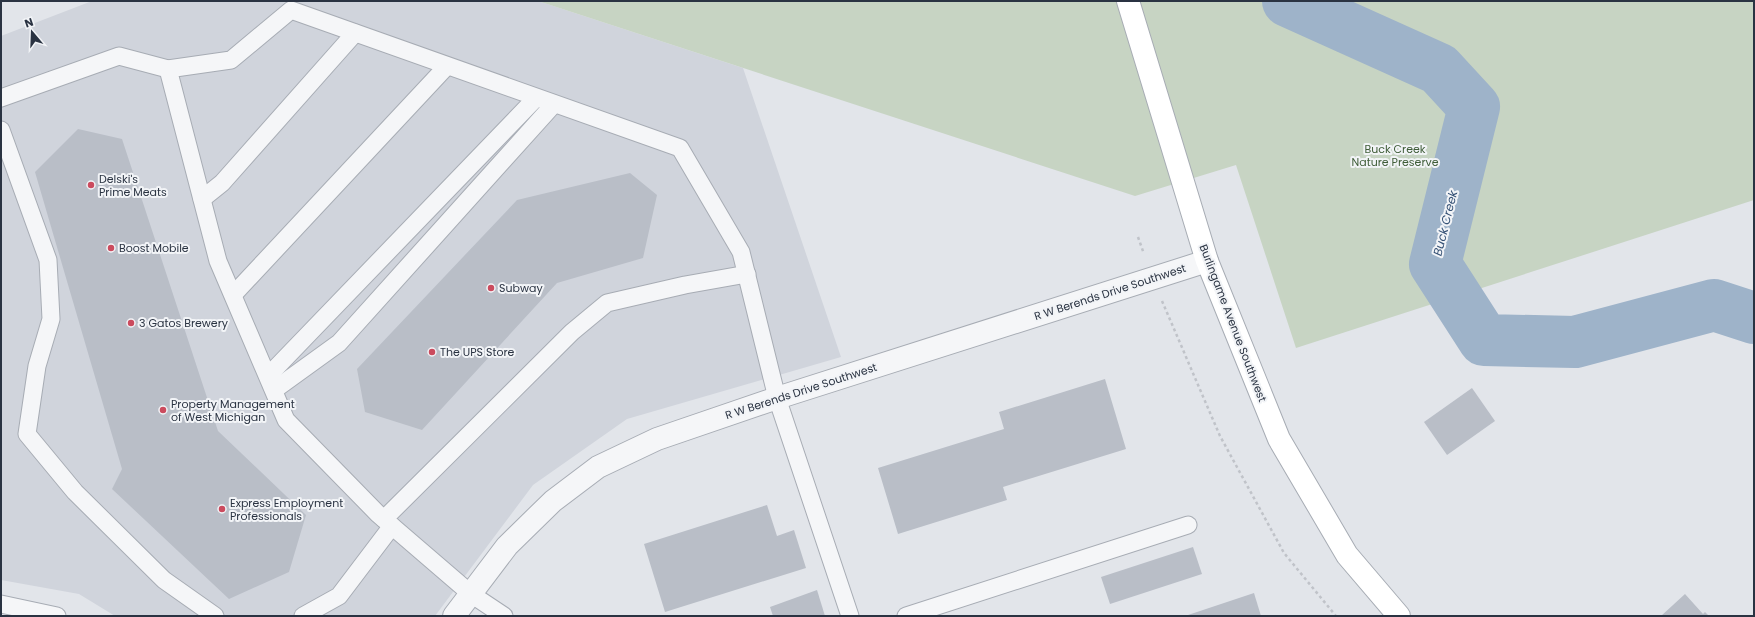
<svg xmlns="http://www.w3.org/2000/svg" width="1755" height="617" font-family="Poppins,sans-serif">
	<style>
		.built { fill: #d0d4dc }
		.green { fill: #c7d4c3 }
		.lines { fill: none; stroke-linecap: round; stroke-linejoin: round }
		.river { stroke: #9eb3c9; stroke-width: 52 }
		.building { fill: #b9bec7 }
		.lane-casing { stroke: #a7acb4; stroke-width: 19 }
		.street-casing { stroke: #a7acb4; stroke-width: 24 }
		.secondary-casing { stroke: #a7acb4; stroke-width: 24 }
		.path { stroke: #c0c3c9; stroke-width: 2.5; stroke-dasharray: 3 3; stroke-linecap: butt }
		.lane { stroke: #f5f6f8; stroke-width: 17 }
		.street { stroke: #f5f6f8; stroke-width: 22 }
		.secondary { stroke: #fff; stroke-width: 22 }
		.poi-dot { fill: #cb4b5e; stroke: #f2f4f7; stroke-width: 1.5 }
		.labels { text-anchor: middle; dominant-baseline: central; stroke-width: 4; stroke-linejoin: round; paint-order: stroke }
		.park-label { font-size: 11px; fill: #3f5d38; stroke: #f2f4f7 }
		.poi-label { font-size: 11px; fill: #2a3342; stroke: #f2f4f7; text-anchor: start }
		.street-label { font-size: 11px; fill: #2a3342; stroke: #f2f4f7 }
		.water-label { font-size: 12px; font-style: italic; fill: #355175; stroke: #f2f4f7 }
	</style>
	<rect width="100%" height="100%" fill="#e2e5ea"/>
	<path class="built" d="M92,1h446l205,67 98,289 -214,62 -94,66 -98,131h-320l-36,-22 -78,-14v-544z"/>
	<path class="green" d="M538,1h1216v199l-458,148 -60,-183 -101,31z"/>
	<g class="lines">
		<path class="river" d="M1288,1l151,68 35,38 -39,157 49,76 91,2 139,-37 40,13"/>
	</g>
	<g class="building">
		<path d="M78,129l44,10 96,292 88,84 -17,57 -60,27 -117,-110 10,-20 -87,-297z"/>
		<path d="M630,173l27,22 -14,63 -86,25 -135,147 -57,-18 -8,-43 160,-169z"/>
		<path d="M1105,379l21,70 -123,38 4,13 -109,34 -20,-66 126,-39 -5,-17z"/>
		<path d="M1472,388l23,33 -48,34 -23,-33z"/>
		<path d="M767,505l10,31 17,-6 12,38 -141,44 -21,-68z"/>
		<path d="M1193,547l9,27 -92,30 -9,-27z"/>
		<path d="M817,590l8,26h-52l-3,-9z"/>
		<path d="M1254,593l7,23h-76z"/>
		<path d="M1685,594l18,20 2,-2 4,4h-48z"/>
	</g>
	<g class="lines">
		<g class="lane-casing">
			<g id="lane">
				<path d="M1,98l118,-42 49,13"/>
				<path d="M1,130l47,130 3,59 -14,47 -10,68 48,58 89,88 51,36"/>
				<path d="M202,199l20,-16 133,-150"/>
				<path d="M233,295l214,-229"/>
				<path d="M268,376l268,-278"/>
				<path d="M274,390l65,-47 215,-239"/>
				<path d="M384,519l188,-187 35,-29 78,-18 62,-11"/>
				<path d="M1,604l56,12"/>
				<path d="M303,616l36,-20 53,-70"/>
				<path d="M504,616l-33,-22 -93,-80 -92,-94 -68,-159 -50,-192 63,-9 60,-50 389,138 61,104 36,146 73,218"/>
				<path d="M906,616l282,-91"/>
			</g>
		</g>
		<g class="street-casing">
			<path id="street" d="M454,616l53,-70 46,-45 45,-34 59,-28 120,-41 430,-137"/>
		</g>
		<g class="secondary-casing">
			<path id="secondary" d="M1128,1l79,260 72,178 68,116 52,61"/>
		</g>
		<g class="path">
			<path d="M1138,237l6,17"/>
			<path d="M1162,301l58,135 64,117 52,63"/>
		</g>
		<use href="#lane" class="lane"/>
		<use href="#street" class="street"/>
		<use href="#secondary" class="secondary"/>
	</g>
	<g class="poi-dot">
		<circle cx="91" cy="185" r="4"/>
		<circle cx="111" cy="248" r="4"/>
		<circle cx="491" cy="288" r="4"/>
		<circle cx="131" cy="323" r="4"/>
		<circle cx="432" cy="352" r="4"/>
		<circle cx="163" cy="410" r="4"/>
		<circle cx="222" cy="509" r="4"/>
	</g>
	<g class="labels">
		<g class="park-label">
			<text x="1395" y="149">Buck Creek<tspan x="1395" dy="13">Nature Preserve</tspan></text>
		</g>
		<g class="poi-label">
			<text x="99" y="179">Delski's<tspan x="99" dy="13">Prime Meats</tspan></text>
			<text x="119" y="248">Boost Mobile</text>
			<text x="499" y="288">Subway</text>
			<text x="139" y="323">3 Gatos Brewery</text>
			<text x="440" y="352">The UPS Store</text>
			<text x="171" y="404">Property Management<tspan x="171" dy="13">of West Michigan</tspan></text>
			<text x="230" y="503">Express Employment<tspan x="230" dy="13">Professionals</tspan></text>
		</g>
		<g class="street-label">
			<text transform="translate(1110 292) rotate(-18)">R W Berends Drive Southwest</text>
			<text transform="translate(1233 323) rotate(69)">Burlingame Avenue Southwest</text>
			<text transform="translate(801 391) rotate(-18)">R W Berends Drive Southwest</text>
		</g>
		<g class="water-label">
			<text transform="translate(1445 223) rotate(-76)">Buck Creek</text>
		</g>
	</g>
	<rect width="1755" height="617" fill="none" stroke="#2a3342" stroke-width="4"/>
	<g transform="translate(32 32) rotate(341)" stroke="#f2f4f7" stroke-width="3" paint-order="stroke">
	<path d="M0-3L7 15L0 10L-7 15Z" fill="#2a3342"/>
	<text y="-6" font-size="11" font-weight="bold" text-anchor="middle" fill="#2a3342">N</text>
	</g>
</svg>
